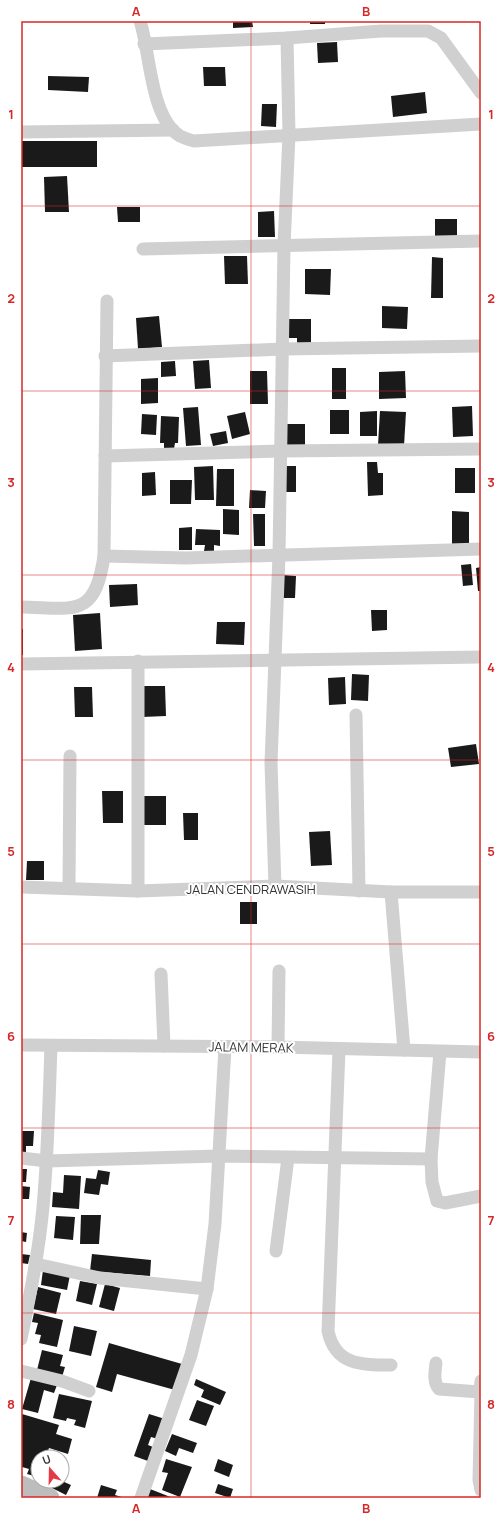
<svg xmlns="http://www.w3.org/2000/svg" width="502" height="1519" font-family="Manrope,sans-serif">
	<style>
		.building { fill: #1a1a1a }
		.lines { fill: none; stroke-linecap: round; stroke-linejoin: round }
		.street { stroke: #d0d0d0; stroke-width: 13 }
		.secondary { stroke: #bdbdbd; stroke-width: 19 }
		.grid { fill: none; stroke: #d62828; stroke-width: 1; stroke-opacity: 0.55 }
		.labels { text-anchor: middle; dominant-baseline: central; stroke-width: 4; stroke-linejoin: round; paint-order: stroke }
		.street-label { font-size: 13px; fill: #333; stroke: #fff }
		.neatline { fill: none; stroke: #d62828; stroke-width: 1.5 }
		.grid-label { font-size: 13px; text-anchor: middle; font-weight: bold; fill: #d62828 }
	</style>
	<rect width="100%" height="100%" fill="#fff"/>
	<g class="building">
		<path d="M233,21h19l1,6 -20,1z"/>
		<rect x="310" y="21" width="15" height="3"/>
		<path d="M337,42l1,20 -20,1 -1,-20z"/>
		<path d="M203,67h22l1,19h-22z"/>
		<path d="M48,76l41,1 -1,15 -40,-2z"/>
		<path d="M425,92l2,21 -34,4 -2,-21z"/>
		<path d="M262,104h15l-1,23 -15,-1z"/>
		<rect x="21" y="141" width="76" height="26"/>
		<path d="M67,176l2,36h-24l-1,-35z"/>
		<path d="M117,207h23v15h-22z"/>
		<path d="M274,211l1,26h-17v-25z"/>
		<path d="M435,219h22v19l-22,-1z"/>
		<path d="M224,256h23l1,28h-23z"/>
		<path d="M432,257l11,1v40h-12z"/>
		<path d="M305,269h26l-1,26 -25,-1z"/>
		<path d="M382,306l26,1 -1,22 -25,-1z"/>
		<path d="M159,316l3,31 -24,2 -2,-31z"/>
		<path d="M287,319h24v25h-14v-6h-10z"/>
		<path d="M209,360l2,28 -16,1 -2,-28z"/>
		<path d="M175,361l1,15 -15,1v-15z"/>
		<rect x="332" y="368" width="14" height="31"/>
		<path d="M250,371h17l1,33h-18z"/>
		<path d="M405,371l1,27 -27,1v-27z"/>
		<path d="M158,378v25l-17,1v-25z"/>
		<path d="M472,406l1,30 -20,1 -1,-30z"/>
		<path d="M198,407l3,38 -15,1 -3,-38z"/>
		<rect x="330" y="410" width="19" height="24"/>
		<path d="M377,411v25h-17v-24z"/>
		<path d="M380,411l26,1 -2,34 -26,-1z"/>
		<path d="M245,412l5,22 -18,5 -5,-23z"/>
		<path d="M142,414l15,1 -1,20 -15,-1z"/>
		<path d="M161,416l18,1 -1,26h-3l-1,6h-10v-6h-4z"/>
		<rect x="285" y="424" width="20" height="24"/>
		<path d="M226,431l2,12 -15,3 -3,-12z"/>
		<path d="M367,462h10l1,11h5v22l-15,1z"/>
		<path d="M213,466l1,34h-19l-1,-33z"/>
		<rect x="283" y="466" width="13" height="26"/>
		<rect x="455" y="468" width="20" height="25"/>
		<path d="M217,469h17v37h-18z"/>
		<path d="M155,472l1,23 -14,1v-23z"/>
		<path d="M170,480h22l-1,24h-21z"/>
		<path d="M250,490l16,1 -1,17h-16z"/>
		<path d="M223,509l16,1v25l-16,-1z"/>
		<path d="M452,511l17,1v32h-17z"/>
		<path d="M253,514h12v32h-11z"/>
		<path d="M192,527v23h-13v-22z"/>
		<path d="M196,529l24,1v16l-6,-1v7l-10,-1 1,-6h-10z"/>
		<path d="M471,564l2,21 -10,1 -2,-21z"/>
		<path d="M481,567v24h-3l-2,-23z"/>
		<path d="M282,575l14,1 -1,22h-13z"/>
		<path d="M137,584l1,21 -28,2 -1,-22z"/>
		<path d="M371,610h16v20l-15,1z"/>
		<path d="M100,613l2,36 -27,2 -2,-36z"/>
		<path d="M217,622h28l-1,23 -28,-1z"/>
		<rect x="21" y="629" width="2" height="26"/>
		<path d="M352,674l17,1 -1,26 -17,-1z"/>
		<path d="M345,677l1,27 -17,1 -1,-27z"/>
		<path d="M141,686h24l1,30 -24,1z"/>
		<path d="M74,687h18l1,30h-18z"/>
		<path d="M476,744l3,20 -28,3 -3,-19z"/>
		<path d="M102,791h21v32h-20z"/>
		<path d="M144,796h22v29h-23z"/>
		<path d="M183,813h15v27h-14z"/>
		<path d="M330,831l2,34 -21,1 -2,-34z"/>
		<path d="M27,861h17v19h-18z"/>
		<rect x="240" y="902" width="17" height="22"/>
		<path d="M21,1131h13l-1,15h-7v7h-5z"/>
		<path d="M21,1169h6l-1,13h-5z"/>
		<path d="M98,1170l12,2 -2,13 -7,-1 -2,11 -15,-2 2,-15 10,1z"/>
		<path d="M64,1175l17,1 -2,33 -27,-2 1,-15 10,1z"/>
		<path d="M21,1186l9,1 -1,12h-8z"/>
		<path d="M81,1215h20l-2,29h-19z"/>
		<path d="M56,1216l19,1 -2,23 -19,-2z"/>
		<path d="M21,1232l6,1 -1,9 -5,-1z"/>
		<path d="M21,1254l9,1 -2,9 -7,-1z"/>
		<path d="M92,1254l59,6 -1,16 -60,-5z"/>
		<path d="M43,1270l27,5 -3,15 -26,-5z"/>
		<path d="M80,1281l17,3 -5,21 -16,-4z"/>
		<path d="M105,1284l15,4 -6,23 -15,-4z"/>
		<path d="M38,1287l23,6 -5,21 -23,-5z"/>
		<path d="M34,1313l29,7 -6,27 -18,-4 2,-8 -6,-1 3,-11 -6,-1z"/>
		<path d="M74,1326l23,5 -6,25 -22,-5z"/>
		<path d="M109,1343l73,21 -7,26 -58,-16 -5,18 -16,-5z"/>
		<path d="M42,1350l21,5 -3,11 5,1 -3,10 -25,-7z"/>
		<path d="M31,1378l26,7 -3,8 -10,-3 -6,23 -16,-4z"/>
		<path d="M196,1379l30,13 -6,13 -19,-8 3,-7 -10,-5z"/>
		<path d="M59,1394l33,7 -7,27 -11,-3 2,-5 -9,-2 -1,3 -13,-3z"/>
		<path d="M197,1400l17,6 -8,20 -17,-6z"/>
		<path d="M22,1414l37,11 -3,9 16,5 -4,15 -19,-6 -3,9h-8v20l-11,-3 2,-5 -7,-2 -1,3z"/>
		<path d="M149,1414l16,5 -7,20 -7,-2 -3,8 5,2 -5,14 -14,-5z"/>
		<path d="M172,1434l25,9 -4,10 -14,-5 -3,8 -11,-5z"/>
		<path d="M166,1459l26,8 -12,30 -18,-7 6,-17 -6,-1z"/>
		<path d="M218,1459l15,6 -4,12 -15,-6z"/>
		<path d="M48,1481h14l9,4 -5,10 -20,-10z"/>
		<path d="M218,1484l15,5 -3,9 -15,-5z"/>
		<path d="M101,1485l16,5 -2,5 10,3h-28z"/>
		<path d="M150,1489l23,9h-27z"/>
	</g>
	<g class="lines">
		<g class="street">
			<path d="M140,21c10,29 10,97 40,115 4,2 10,4 14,5l287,-17"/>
			<path d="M144,44l143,-6 94,-7h47l13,7 40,55"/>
			<path d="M21,132l152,-2"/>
			<path d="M143,249l338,-8"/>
			<path d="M105,356l178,-7 198,-3"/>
			<path d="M105,456l175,-5 201,-2"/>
			<path d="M104,556l82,2 295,-9"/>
			<path d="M21,607c53,1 74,12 83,-51l3,-255"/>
			<path d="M138,661v230"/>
			<path d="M21,664l460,-7"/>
			<path d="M356,715l3,176"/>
			<path d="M275,886l-4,-123 8,-208 5,-309 5,-111 -2,-97"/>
			<path d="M21,887l117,4 137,-5 116,6h90"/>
			<path d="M69,887l1,-131"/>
			<path d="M391,892l13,158"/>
			<path d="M161,974l3,72"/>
			<path d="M21,1045l257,2 203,5"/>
			<path d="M278,1047l1,-76"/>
			<path d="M339,1050l-11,281c7,34 33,34 63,34"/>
			<path d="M21,1158l26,3 171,-5 213,3 9,-107"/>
			<path d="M431,1159l1,23 5,19 8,2 36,-7"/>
			<path d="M276,1251l12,-93"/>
			<path d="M36,1264l64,14 107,11"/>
			<path d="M21,1339c9,-44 18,-88 22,-132 5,-54 6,-107 8,-161"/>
			<path d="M436,1363c-1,9 -3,19 3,26l41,3 1,-11"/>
			<path d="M21,1371l41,10 27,10"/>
			<path d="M481,1392l-2,88 2,10"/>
			<path d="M141,1498l50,-143 16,-66 8,-65 10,-177"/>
		</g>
		<path class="secondary" d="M21,1485l29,13"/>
	</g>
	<path class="grid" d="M251,21v1477M21,206h460M21,391h460M21,575h460M21,760h460M21,944h460M21,1128h460M21,1313h460"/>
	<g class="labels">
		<g class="street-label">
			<text x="251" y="889">JALAN CENDRAWASIH</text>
			<text transform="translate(251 1047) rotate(1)">JALAM MERAK</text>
		</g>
	</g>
	<rect width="502" height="1519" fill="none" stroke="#ffffff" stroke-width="44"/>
	<g transform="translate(50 1469) rotate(340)"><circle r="19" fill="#ffffff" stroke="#adadad"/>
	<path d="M0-3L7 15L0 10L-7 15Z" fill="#e63946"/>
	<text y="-6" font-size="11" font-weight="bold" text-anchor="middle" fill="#333333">U</text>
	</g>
	<rect x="22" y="22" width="458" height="1475" class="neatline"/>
	<g class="grid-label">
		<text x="136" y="16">A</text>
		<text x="366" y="16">B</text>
		<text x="11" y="119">1</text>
		<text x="491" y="119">1</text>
		<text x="11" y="303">2</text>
		<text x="491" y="303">2</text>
		<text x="11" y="487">3</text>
		<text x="491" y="487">3</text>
		<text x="11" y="672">4</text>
		<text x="491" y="672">4</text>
		<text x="11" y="856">5</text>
		<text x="491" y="856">5</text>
		<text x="11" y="1041">6</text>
		<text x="491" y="1041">6</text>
		<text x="11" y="1225">7</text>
		<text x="491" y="1225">7</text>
		<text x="11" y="1409">8</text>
		<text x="491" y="1409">8</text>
		<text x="136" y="1513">A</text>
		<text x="366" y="1513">B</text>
	</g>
</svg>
